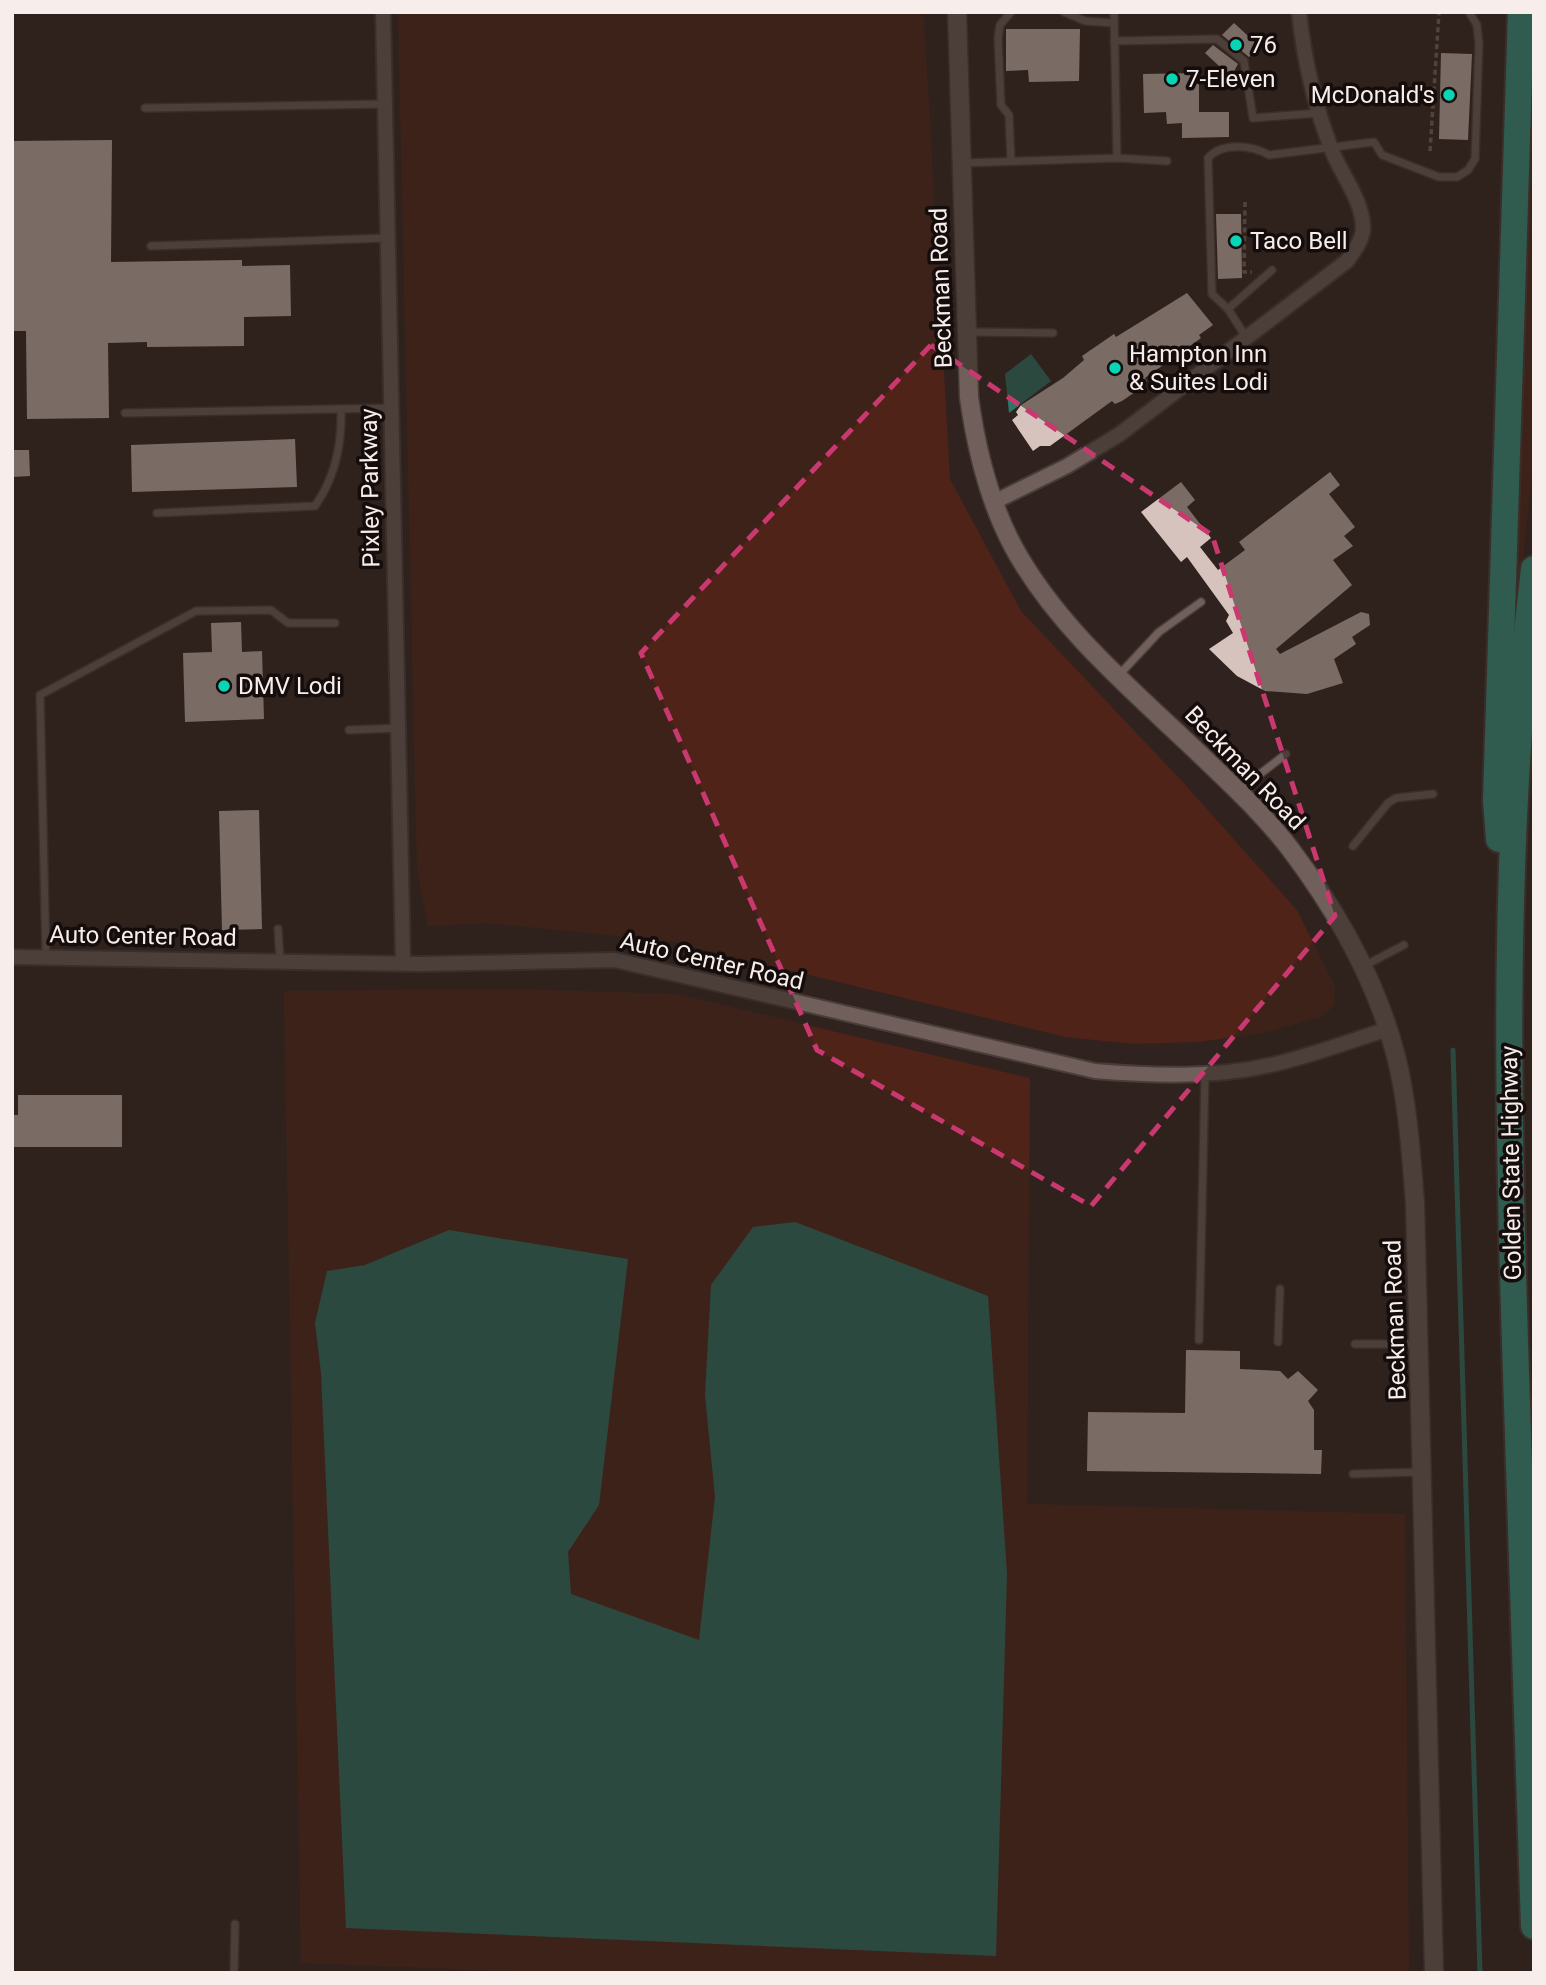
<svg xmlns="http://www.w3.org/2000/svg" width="1546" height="1985" font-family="Roboto,sans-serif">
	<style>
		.green { fill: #4f2317 }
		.water { fill: #297868 }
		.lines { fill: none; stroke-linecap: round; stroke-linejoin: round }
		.stream { stroke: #297868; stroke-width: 5 }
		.building { fill: #d6c3bd }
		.service-casing { stroke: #493d3a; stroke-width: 10 }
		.minor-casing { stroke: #493d3a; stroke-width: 18 }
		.tertiary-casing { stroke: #493d3a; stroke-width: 21 }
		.motorway-casing { stroke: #493d3a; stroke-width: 30 }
		.path { stroke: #796c69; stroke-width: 3.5; stroke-dasharray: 5 3.5; stroke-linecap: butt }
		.service { stroke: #705f5a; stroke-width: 7 }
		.minor { stroke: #705f5a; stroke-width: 14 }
		.tertiary { stroke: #705f5a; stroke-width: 18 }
		.motorway { stroke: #32a28c; stroke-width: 26 }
		.marked { fill: none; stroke: #ca3870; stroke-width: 5; stroke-dasharray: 14 9; stroke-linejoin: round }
		.poi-dot { fill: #08d5b5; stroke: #140d0c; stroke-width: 2.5 }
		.labels { text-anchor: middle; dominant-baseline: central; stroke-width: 7; stroke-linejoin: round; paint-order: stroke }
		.poi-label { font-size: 24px; fill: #f7edea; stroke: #140d0c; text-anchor: start }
		.street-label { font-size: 24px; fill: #f7edea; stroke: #140d0c }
	</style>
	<rect width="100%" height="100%" fill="#30221e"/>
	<g class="green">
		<path d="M398,12h519l7,7 26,460 71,132 160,169 116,130 38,77 -1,18 -12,12 -61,16 -62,9 -66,2 -68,-7 -396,-96 -182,-18 -59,3 -11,-57z"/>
		<path d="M1534,101v356l-16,144h-4l17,-496z"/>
		<path d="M508,989l169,5 353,84 -3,426 378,10 4,459h-845l-263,-10 -17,-972z"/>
	</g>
	<g class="water">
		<path d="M1031,354l20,27 -42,32 -4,-39z"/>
		<path d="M795,1222l193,74 19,278 -11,382 -650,-28 -25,-555 -6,-50 12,-52 38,-6 84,-35 179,29 -29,246 -31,47 3,42 128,46 16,-143 -10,-102 6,-110 42,-58z"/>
	</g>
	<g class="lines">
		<path class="stream" d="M1453,1050l27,923"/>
	</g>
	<g class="building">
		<path d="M1234,23l25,23 -10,11 -27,-22z"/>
		<path d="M1006,29h74l-1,52 -50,1 -1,-12 -22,1z"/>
		<path d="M1213,45l25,19 -7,13 -26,-24z"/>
		<path d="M1441,53l31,1 -4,86 -29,-1z"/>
		<path d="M1199,73v39h30v25l-47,1v-15l-15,1 -1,-12 -22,1 -1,-39z"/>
		<path d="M112,140l-1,122 131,-2v6l48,-1 1,51 -47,1v29l-97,1v-5l-39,1 1,75 -82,1 -1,-88h-14v-190z"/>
		<path d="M1216,214h25l1,64 -24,1z"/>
		<path d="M1187,293l26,32 -14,10 2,3 -56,40 2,3 -6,7 -19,13 -7,3 -3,-3 -62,45h-10l-7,5 -21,-31 6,-5 -2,-3 5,-7 42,-27 21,-18 -2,-4 32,-22 2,3z"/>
		<path d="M295,439l2,48 -165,5 -1,-47z"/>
		<path d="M12,450h17l1,26 -18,1z"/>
		<path d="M1330,472l10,13 -11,9 26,33 -11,9 9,10 -20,14 19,25 -76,64 4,5 81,-42 8,2 1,11 -18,12 4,7 -22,15 9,24 -36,11 -42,-3 -28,-15 -28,-27 24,-16 -7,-12 3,-6 -42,-58 -6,5 -40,-50 40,-30 14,18 -8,7 24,31 -11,9 18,23 27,-20 -6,-8z"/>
		<path d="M241,622l1,30 20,-1 2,68 -79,3 -2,-69 29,-1 -1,-29z"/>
		<path d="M259,810l3,119 -40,1 -3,-119z"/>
		<path d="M18,1095h104v52h-110v-32h6z"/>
		<path d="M1186,1350l54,1v18l40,2 8,8 10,-8 20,19 -10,11 6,9v40h8l-1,24 -234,-3 1,-59 97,1z"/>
	</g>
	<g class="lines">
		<g class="service-casing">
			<g id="service">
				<path d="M1064,12l21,9 29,2"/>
				<path d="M1114,12l3,146"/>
				<path d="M1114,41l103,-2 27,22 9,57 66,-5"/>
				<path d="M145,108l239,-4"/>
				<path d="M1011,161l-2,-46 -8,-10 -3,-67 2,-13 11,-13"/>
				<path d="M962,163l155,-5 50,3"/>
				<path d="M151,246l236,-8"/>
				<path d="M1228,309l44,-39"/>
				<path d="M967,332l86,1"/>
				<path d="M1246,337l-18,-28 -16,-15 -4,-136c14,-16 44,-13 61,-3l105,-13 8,13 57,22h18l11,-7 7,-11 4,-115 -2,-19 -8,-13"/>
				<path d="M125,413l266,-5"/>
				<path d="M157,513l158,-7c20,-28 27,-62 26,-97"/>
				<path d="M1119,675l40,-43 42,-30"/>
				<path d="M349,730l49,-2"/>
				<path d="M1239,790l47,-36"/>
				<path d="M1353,846l35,-43 8,-5 37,-4"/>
				<path d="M278,929l2,32"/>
				<path d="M46,957l-6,-262 156,-84 75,-1 17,13h47"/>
				<path d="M1362,967l42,-22"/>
				<path d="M1199,1340l6,-265"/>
				<path d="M1278,1342l2,-53"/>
				<path d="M1355,1344h64"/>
				<path d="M1353,1474l66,-2"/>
				<path d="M234,1973l1,-49"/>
			</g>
		</g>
		<g class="minor-casing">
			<g id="minor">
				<path d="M383,12l20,951"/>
				<path d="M994,502l73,-36 53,-32 227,-173c7,-10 16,-21 16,-33 0,-28 -23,-55 -32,-80 -17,-44 -27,-89 -32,-136"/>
				<path d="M12,957l408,7 195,-4 480,111c60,5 121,7 180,-7 38,-9 75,-23 113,-35"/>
			</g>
		</g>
		<g class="tertiary-casing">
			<path id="tertiary" d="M957,12l12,385c7,50 20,105 45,151 46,84 126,148 194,214 29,28 59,56 83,88 46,61 86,133 105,206 12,48 15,98 19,147l19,770"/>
		</g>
		<g class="motorway-casing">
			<g id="motorway">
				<path d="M1534,569c-32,267 -27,536 -18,804 6,184 12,368 18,553"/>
				<path d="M1499,839l-3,-39 25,-788"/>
			</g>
		</g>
		<g class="path">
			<path d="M1430,151l9,-139"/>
			<path d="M1245,202l-1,70h8"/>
		</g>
		<use href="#service" class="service"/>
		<use href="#minor" class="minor"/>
		<use href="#tertiary" class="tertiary"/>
		<use href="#motorway" class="motorway"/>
	</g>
	<path d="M0 0H1546V1985H0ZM931,345l281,190 123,381 -244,290 -274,-156 -176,-397z" fill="#30221e" fill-opacity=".55" fill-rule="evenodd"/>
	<path class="marked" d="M931,345l281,190 123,381 -244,290 -274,-156 -176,-397z"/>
	<g class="poi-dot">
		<circle cx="1236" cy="45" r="7"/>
		<circle cx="1172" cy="79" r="7"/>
		<circle cx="1449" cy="95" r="7"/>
		<circle cx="1236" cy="241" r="7"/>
		<circle cx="1115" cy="368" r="7"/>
		<circle cx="224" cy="686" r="7"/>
	</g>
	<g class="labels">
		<g class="poi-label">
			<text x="1250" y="45">76</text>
			<text x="1186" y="79">7-Eleven</text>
			<text x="1435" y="95" text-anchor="end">McDonald's</text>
			<text x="1250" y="241">Taco Bell</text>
			<text x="1129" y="354">Hampton Inn<tspan x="1129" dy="28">&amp; Suites Lodi</tspan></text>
			<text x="238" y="686">DMV Lodi</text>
		</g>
		<g class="street-label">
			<text transform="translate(941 288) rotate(-92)">Beckman Road</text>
			<text transform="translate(370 488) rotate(-91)">Pixley Parkway</text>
			<text transform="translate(1245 768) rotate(46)">Beckman Road</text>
			<text transform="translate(143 936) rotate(1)">Auto Center Road</text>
			<text transform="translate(712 961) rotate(13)">Auto Center Road</text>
			<text transform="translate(1511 1163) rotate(-91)">Golden State Highway</text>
			<text transform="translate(1395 1320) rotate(-92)">Beckman Road</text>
		</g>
	</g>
	<rect width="1546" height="1985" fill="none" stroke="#f7edea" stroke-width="28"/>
</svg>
